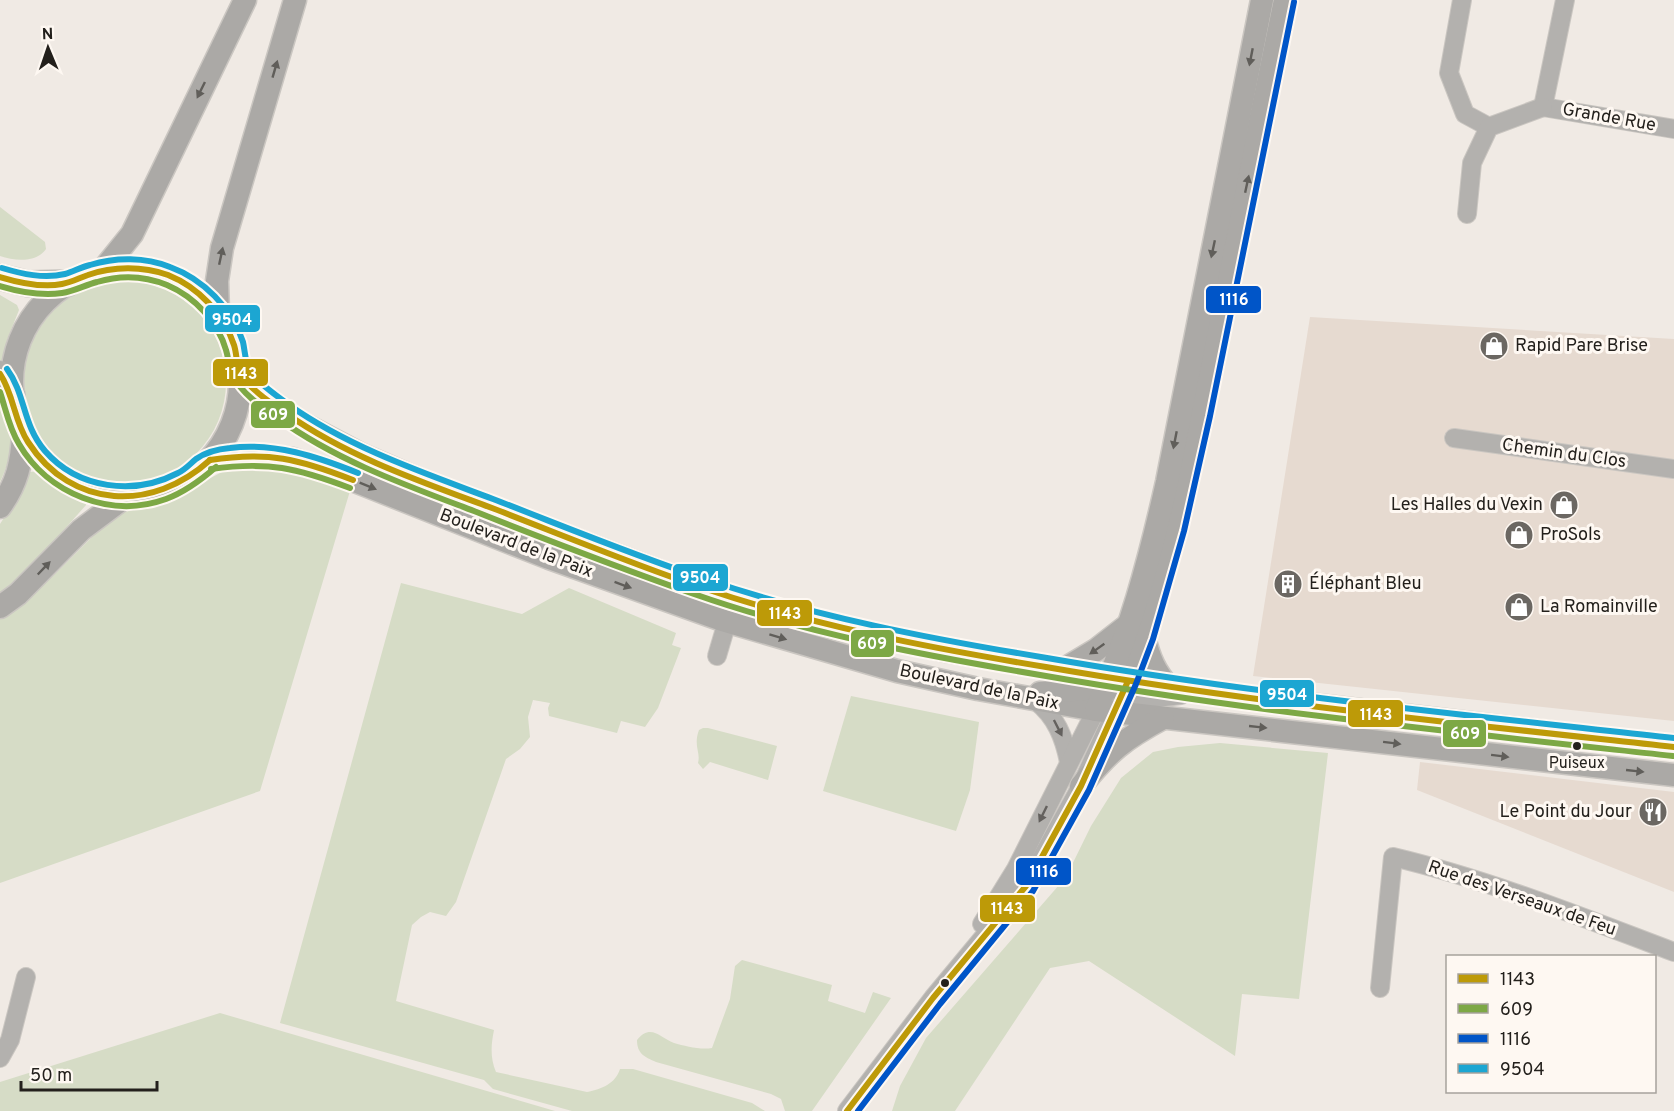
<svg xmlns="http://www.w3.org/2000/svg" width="1674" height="1111" font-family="Overpass,sans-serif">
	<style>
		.built { fill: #e6dad0 }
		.green { fill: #d6dcc6 }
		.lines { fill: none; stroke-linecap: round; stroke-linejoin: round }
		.minor-casing { stroke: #cac6c1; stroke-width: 20 }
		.major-casing { stroke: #cac6c1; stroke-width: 25 }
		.highway-casing { stroke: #cac6c1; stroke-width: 28 }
		.minor { stroke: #b3b1ae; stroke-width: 18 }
		.major { stroke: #aba9a6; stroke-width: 22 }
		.highway { stroke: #b0aeaa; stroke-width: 26 }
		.bus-1-casing { stroke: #fef8f2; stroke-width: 10 }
		.bus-2-casing { stroke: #fef8f2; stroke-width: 10 }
		.bus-3-casing { stroke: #fef8f2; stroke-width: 10 }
		.bus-4-casing { stroke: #fef8f2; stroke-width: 10 }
		.bus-1 { stroke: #bd9a08; stroke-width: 6 }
		.bus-2 { stroke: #7da845; stroke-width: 6 }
		.bus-3 { stroke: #0055c8; stroke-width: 6 }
		.bus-4 { stroke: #1ca6d2; stroke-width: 6 }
		.oneway { fill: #605e5a }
		.oneway2 { fill: #64615e }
		.bus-dot { fill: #23201c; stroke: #fef8f2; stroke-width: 2 }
		.labels { text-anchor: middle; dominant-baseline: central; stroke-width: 6; stroke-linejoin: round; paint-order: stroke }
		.bus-label { font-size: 16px; fill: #23201c; stroke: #fef8f2 }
		.street-label { font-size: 18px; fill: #23201c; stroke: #fef8f2 }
		.poi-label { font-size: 18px; fill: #23201c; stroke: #fef8f2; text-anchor: start }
		.line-badge { stroke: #fef8f2; stroke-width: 2 }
		.badge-label { font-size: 16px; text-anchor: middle; font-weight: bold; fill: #fff }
	</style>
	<rect width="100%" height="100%" fill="#f0eae4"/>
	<g class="built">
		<path d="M1310,317l364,22v382l-421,-45z"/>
		<path d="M1420,762l254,30v100l-257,-102z"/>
	</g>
	<g class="green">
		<path d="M0,207l45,35 1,7c-10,14 -31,12 -46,7z"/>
		<circle cx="125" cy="382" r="101"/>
		<path d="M0,295l17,10 2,5 -12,30 -5,22 -2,-2z"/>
		<path d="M0,396c16,29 14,57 0,86z"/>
		<path d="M247,466l27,1 31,8 45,16 -90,300 -260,92v-265l53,-42 50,-50 19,-13 28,-8 41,-17 31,-16z"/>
		<path d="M42,471l15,14 29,14v6l-55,62 -31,26v-69l22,-34 8,-18z"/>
		<path d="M401,583l121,31 47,-26 107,45 -4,12 9,3 -23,60 -13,19 -24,-6 -4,12 -68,-17 -1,-8 2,-5 -17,-3 -5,17 2,20 -10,12 -14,10 -50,143 -10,14 -16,-4 -9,5 -9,8 -16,76 98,29c-3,15 -4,28 2,42l91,20c15,-3 28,-8 33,-23h13l119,34 13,8h-193l-79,-22 -9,-9 -204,-57z"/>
		<path d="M851,696l128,26 -9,68 -14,41 -133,-40z"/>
		<path d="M703,728h5l69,18 -9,34 -58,-18 -7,7 -5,-6c3,-11 -5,-17 1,-33z"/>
		<path d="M1220,743l108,10 -29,246 -57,-5 -7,62 -146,-95 -39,7 -95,143h-63l8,-25 26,-48 140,-161 25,-51 30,-48 32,-26 25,-5z"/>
		<path d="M742,960l90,25 -4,16 37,12 8,-21 18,6 -79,113h-27l-4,-12 -10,-5 -115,-32c-11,-5 -19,-8 -19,-22 14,-17 23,-2 37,3 11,3 26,7 38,5l18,-49 5,-33z"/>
		<path d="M220,1013l335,98h-555v-29z"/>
	</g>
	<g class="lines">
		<g class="minor-casing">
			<g id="minor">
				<path d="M1462,0l-13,73 16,41 24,13"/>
				<path d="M1543,107l131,22"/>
				<path d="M1543,107l22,-107"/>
				<path d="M1467,214l5,-51 17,-36 54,-20"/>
				<path d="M1454,438l220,31"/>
				<path d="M717,656l10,-34"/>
				<path d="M1036,701c20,16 28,36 33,61"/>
				<path d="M982,924l34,-55 80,-159 35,-9 50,-6"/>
				<path d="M1380,988l13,-131c97,23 188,60 281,95"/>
				<path d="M0,1058l10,-18 16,-63"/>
				<path d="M847,1111l86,-113 93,-112 55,-100 34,-74"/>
			</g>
		</g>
		<g class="major-casing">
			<g id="major">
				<circle cx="126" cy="382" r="114"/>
				<path d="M103,270l29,-36 113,-234"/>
				<path d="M218,314l-1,-33 5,-33 73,-248"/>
				<path d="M240,372l20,21 34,26 68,36 84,36 255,96 105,32 141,32 223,37 504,59"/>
				<path d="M210,460l48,-5 34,4 40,13 217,86 173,62 175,51 81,18 118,21 578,65"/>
				<path d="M0,507c17,-23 22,-45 23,-74"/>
				<path d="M0,607l18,-13 63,-64 44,-33"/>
				<path d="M1144,637c5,20 11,36 26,51"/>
				<path d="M1061,671l35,-21 32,-25"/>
				<path d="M1040,693l69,-6"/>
				<path d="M1123,693c44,-110 67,-226 90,-342 24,-117 47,-234 72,-351"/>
				<path d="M1096,710c33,-74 53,-148 71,-228l95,-482"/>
				<path d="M1081,786c28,-35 43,-47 82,-68"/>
			</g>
		</g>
		<g class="highway-casing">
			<g id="highway">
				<path d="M0,277l29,7 39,-1"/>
				<path d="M0,374l12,21"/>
			</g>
		</g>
		<use href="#minor" class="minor"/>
		<use href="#major" class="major"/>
		<use href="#highway" class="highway"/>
		<g class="bus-1-casing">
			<g id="bus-1">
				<path d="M0,277c20,6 42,11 62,7 10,-2 17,-6 26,-9 25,-9 55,-9 80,0 30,12 56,39 66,70 3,9 2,19 6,27 9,17 31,31 47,42 61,43 135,68 205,94 70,27 140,56 211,80 112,38 227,60 343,79 208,36 418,57 628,80"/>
				<path d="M0,374c14,21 14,47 28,68 44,68 125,70 182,18"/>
				<path d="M210,460c58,-9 89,-1 143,20"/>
				<path d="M847,1111l86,-113 93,-112 55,-100 47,-105"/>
			</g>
		</g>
		<g class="bus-2-casing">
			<g id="bus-2">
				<path d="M0,286c20,6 41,10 62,7 13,-2 23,-8 35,-11 23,-7 48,-6 70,3 28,12 51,37 59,65 3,9 2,18 7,26 9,18 30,32 46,43 58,42 129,67 195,92 73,29 146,57 220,83 114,40 233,62 352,82 208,36 417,57 627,80"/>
				<path d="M0,392c6,18 9,36 19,52 29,50 92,75 147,55 19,-7 35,-19 50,-32"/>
				<path d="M211,469c57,-8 86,-1 139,19"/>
			</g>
		</g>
		<g class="bus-3-casing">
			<path id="bus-3" d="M858,1111l82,-107 93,-113 56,-101 47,-106 17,-45 31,-108 26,-115 84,-414"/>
		</g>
		<g class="bus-4-casing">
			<g id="bus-4">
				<path d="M2,268c20,6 42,11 63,6 8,-2 16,-7 25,-9 26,-8 55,-8 80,2 33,12 62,41 73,75 2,9 2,19 6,26 8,15 27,27 40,37 61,43 135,68 204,94 70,27 140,56 212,80 111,38 226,60 342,79 208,36 418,57 627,80"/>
				<path d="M7,369c19,26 15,55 38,82 33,38 89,45 133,22 7,-3 12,-9 18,-14 10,-7 22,-10 34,-11 44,-6 88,9 128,25"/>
			</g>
		</g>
		<use href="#bus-1" class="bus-1"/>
		<use href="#bus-2" class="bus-2"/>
		<use href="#bus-3" class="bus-3"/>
		<use href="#bus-4" class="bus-4"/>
	</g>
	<defs><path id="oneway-solid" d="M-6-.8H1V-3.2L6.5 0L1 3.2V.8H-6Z" transform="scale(1.5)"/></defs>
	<g class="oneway">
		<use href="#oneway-solid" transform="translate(1251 57) rotate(101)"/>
		<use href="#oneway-solid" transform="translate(275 69) rotate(-74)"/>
		<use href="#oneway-solid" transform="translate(201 90) rotate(116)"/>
		<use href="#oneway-solid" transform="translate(1247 184) rotate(-78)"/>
		<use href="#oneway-solid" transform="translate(1213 249) rotate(102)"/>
		<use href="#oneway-solid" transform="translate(221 256) rotate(-78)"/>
		<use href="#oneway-solid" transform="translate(1175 440) rotate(101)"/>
		<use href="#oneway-solid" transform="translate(368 486) rotate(22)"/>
		<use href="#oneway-solid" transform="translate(44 568) rotate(-46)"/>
		<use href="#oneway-solid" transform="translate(623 585) rotate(20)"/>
		<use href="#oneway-solid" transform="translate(778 637) rotate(17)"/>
		<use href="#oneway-solid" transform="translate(1097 649) rotate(145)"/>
		<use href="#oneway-solid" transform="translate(1258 727) rotate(6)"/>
		<use href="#oneway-solid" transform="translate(1392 743) rotate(7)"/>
		<use href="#oneway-solid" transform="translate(1500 756) rotate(7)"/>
		<use href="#oneway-solid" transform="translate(1635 771) rotate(6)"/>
	</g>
	<g class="oneway2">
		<use href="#oneway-solid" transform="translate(1058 728) rotate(63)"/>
		<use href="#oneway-solid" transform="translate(1043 814) rotate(116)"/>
	</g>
	<defs>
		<g id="shop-disc" transform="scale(1.5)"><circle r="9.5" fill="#6b6762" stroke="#fef8f2"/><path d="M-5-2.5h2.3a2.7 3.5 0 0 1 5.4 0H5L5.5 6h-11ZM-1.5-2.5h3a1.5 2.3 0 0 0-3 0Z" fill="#fff"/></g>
		<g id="building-disc" transform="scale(1.5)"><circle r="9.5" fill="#6b6762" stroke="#fef8f2"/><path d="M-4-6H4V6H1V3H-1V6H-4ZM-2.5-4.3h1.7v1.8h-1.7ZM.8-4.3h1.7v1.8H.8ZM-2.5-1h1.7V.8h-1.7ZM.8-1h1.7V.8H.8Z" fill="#fff"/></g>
		<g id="restaurant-disc" transform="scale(1.5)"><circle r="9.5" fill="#6b6762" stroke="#fef8f2"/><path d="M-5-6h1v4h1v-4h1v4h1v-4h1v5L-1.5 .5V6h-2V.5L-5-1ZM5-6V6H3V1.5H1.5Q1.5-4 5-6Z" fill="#fff"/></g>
	</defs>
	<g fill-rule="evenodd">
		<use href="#shop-disc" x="1494" y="346"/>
		<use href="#shop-disc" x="1564" y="505"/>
		<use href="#shop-disc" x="1519" y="535"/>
		<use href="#building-disc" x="1288" y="584"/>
		<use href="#shop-disc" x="1519" y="607"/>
		<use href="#restaurant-disc" x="1653" y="812"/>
	</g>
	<g class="bus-dot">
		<circle cx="1577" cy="746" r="5"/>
		<circle cx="945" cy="983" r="5"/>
	</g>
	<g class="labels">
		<g class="bus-label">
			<text x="1577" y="764">Puiseux</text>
		</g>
		<g class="street-label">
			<text transform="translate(1609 118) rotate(10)">Grande Rue</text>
			<text transform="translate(1564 454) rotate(8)">Chemin du Clos</text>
			<text transform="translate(516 544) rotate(21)">Boulevard de la Paix</text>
			<text transform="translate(979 688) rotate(12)">Boulevard de la Paix</text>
			<text transform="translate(1522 899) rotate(19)">Rue des Verseaux de Feu</text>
		</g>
		<g class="poi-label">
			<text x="1515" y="346">Rapid Pare Brise</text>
			<text x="1543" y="505" text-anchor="end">Les Halles du Vexin</text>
			<text x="1540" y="535">ProSols</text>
			<text x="1309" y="584">Éléphant Bleu</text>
			<text x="1540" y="607">La Romainville</text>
			<text x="1632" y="812" text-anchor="end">Le Point du Jour</text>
		</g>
	</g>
	<g class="line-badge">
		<rect x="1205" y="285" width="57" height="29" rx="6" fill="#0055c8"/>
		<rect x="204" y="304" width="57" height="29" rx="6" fill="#1ca6d2"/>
		<rect x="212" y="358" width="57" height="29" rx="6" fill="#bd9a08"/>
		<rect x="250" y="400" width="46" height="29" rx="6" fill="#7da845"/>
		<rect x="672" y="563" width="57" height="29" rx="6" fill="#1ca6d2"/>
		<rect x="756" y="599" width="57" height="28" rx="6" fill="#bd9a08"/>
		<rect x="850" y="629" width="45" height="29" rx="6" fill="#7da845"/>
		<rect x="1259" y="679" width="56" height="29" rx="6" fill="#1ca6d2"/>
		<rect x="1347" y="699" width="57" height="29" rx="6" fill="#bd9a08"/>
		<rect x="1442" y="719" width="45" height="29" rx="6" fill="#7da845"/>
		<rect x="1015" y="857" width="57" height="29" rx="6" fill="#0055c8"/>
		<rect x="979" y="894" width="57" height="29" rx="6" fill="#bd9a08"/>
	</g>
	<g class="badge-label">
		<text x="1234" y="305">1116</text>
		<text x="232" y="325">9504</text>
		<text x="241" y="379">1143</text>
		<text x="273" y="420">609</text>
		<text x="700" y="583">9504</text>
		<text x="785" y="619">1143</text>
		<text x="872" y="649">609</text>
		<text x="1287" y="700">9504</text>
		<text x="1376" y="720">1143</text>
		<text x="1465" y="739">609</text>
		<text x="1044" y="877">1116</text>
		<text x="1007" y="914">1143</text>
	</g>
	<rect x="1446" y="955" width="210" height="138" fill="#fef8f2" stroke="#a6a29c" stroke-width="1.5"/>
	<rect x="1458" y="974" width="30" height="9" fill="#bd9a08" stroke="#a6a29c" stroke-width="1.5"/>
	<text x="1500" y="985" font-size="18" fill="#23201c">1143</text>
	<rect x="1458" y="1004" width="30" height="9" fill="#7da845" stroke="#a6a29c" stroke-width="1.5"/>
	<text x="1500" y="1015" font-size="18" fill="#23201c">609</text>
	<rect x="1458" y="1034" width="30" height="9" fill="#0055c8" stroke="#a6a29c" stroke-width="1.5"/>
	<text x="1500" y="1045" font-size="18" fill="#23201c">1116</text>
	<rect x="1458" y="1064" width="30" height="9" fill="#1ca6d2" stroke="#a6a29c" stroke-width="1.5"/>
	<text x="1500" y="1075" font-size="18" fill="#23201c">9504</text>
	<g transform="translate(48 48) rotate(358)" stroke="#fef8f2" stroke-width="4.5" paint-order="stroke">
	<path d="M0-4.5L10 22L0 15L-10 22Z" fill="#23201c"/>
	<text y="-9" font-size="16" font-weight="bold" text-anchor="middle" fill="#23201c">N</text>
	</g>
	<path d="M21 1081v9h136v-9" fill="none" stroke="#23201c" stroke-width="3"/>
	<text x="30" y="1081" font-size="18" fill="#23201c" stroke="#fef8f2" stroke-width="4.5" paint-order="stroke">50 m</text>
</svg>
